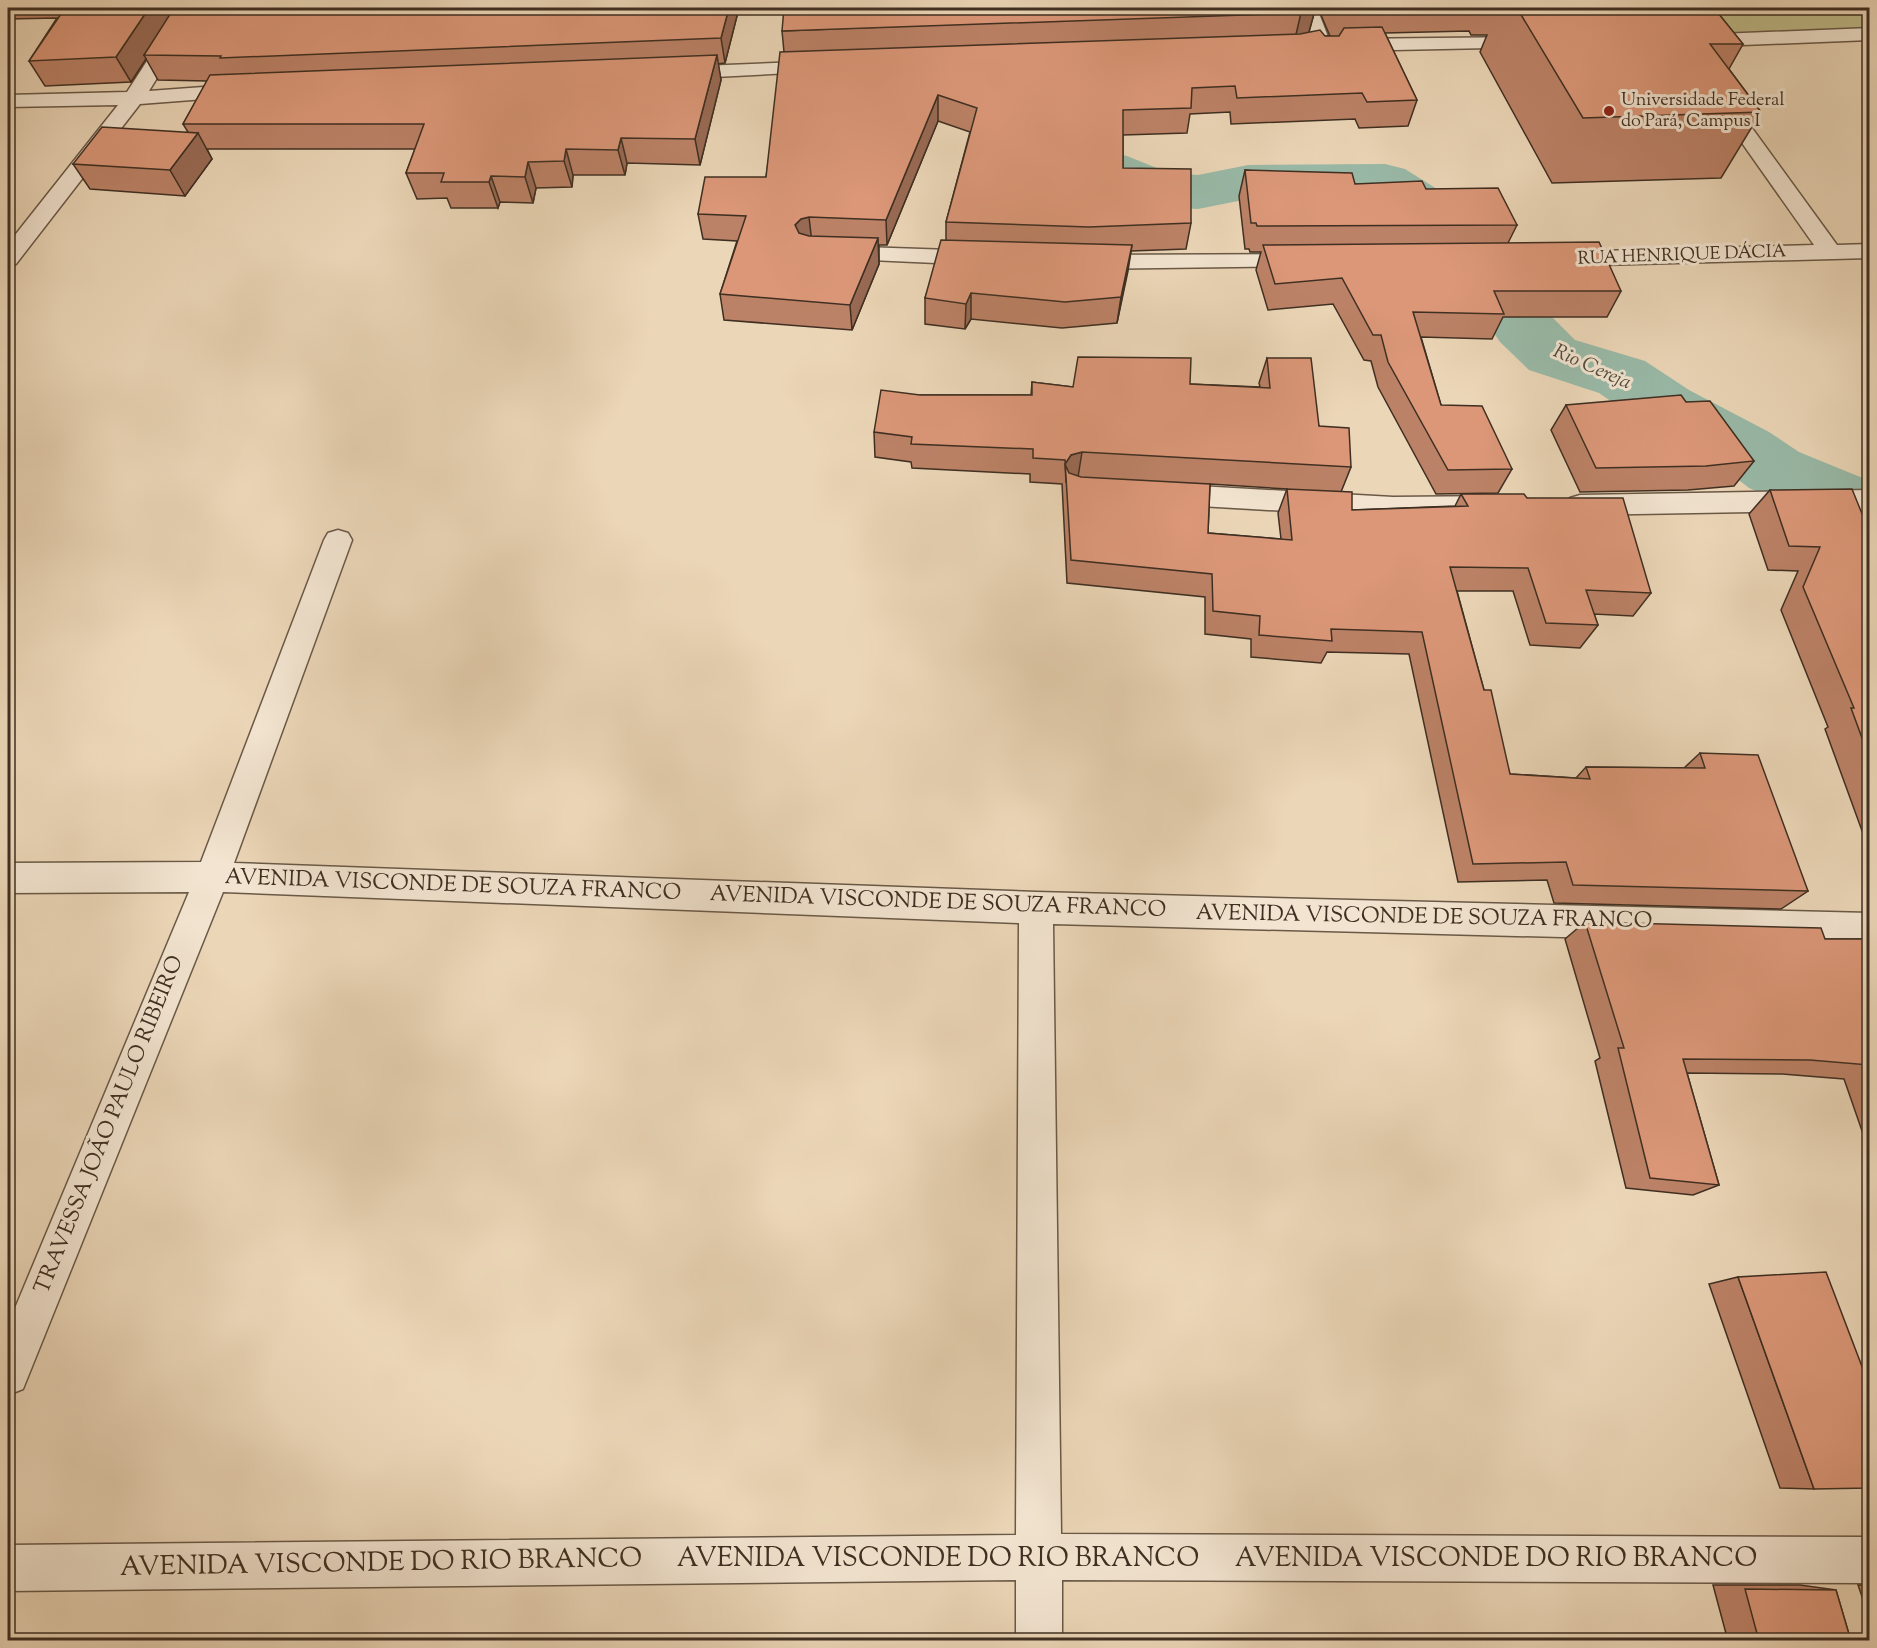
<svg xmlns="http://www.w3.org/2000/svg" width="1877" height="1648" font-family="'Sorts Mill Goudy',serif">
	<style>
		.green { fill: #bfbc89; stroke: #7f7656; stroke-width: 1.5 }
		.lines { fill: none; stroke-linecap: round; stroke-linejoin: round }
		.river { fill: #99baa8; fill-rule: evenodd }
		.minor-casing { stroke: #6a5947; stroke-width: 3 }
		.minor { fill: #f2e4d0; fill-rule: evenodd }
		.wall { fill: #bc8267; stroke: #3f2f22; stroke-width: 1.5; fill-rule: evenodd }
		.shaded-wall { fill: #996a54; stroke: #3f2f22; stroke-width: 1.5 }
		.building { fill: #db9778; stroke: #3f2f22; stroke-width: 1.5 }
		.poi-dot { fill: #8f2418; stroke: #f2e4d0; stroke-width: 2 }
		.labels { text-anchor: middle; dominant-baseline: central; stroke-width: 6; stroke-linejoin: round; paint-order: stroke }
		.far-poi-label { font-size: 18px; fill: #3f2f22; stroke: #f2e4d0; text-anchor: start }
		.far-street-label { font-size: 18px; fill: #3f2f22; stroke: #f2e4d0 }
		.far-water-label { font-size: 20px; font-style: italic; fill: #514b3d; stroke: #f2e4d0 }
		.street-label { font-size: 22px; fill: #3f2f22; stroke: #f2e4d0 }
		.near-street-label { font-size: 27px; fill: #3f2f22; stroke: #f2e4d0 }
	</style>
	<rect width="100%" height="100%" fill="#ebd6b7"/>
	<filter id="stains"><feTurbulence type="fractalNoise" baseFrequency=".00333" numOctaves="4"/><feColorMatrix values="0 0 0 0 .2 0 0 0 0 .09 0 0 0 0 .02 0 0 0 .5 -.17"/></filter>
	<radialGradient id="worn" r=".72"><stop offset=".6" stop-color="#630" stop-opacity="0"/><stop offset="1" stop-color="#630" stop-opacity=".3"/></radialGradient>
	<path class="green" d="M1652,8h217v22l-199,6z"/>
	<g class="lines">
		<path class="river" d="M1078,144l49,12 42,17 29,2 50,-10 137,-1 20,5 32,20 22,35 21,10 37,27 24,45 34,34 70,21 44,29 80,42 30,20 71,29v90c-37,-11 -39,-19 -52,-54l-69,-29 -28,-22 -80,-44 -42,-29 -70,-23 -29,-28 -20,-30 -11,-27 -31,-25 -23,-11 -22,-37 -20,-14 -125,1 -50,10 -38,-2 -20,-5 -53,-22 -29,-7 -8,-12 8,-12z"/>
		<g class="minor-casing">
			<g id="minor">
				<path d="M181,8h19l-51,83 95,-7 7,2 3,4 -3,4 -7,2 -104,8 -124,160 -8,2v-22l110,-139 -110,2v-12l119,-3z"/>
				<path d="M1298,8h19l18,47 -3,4h-14l-3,-4z"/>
				<path d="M1870,28v12l-176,7 -7,-2 -3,-4 3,-4 7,-2z"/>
				<path d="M1529,37l7,2 3,4 -3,4 -190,4 -7,-2 -3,-4 3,-4 7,-2z"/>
				<path d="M822,61l7,2 3,4 -3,4 -153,8 -7,-2 -3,-4 3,-4 7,-2z"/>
				<path d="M1721,93l7,2 109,150 33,-1v14l-308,8 -8,-2 -4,-5 4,-5 8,-2 252,-7 -103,-146 3,-4z"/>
				<path d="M834,246l146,5 8,2 4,5 -4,5 -8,2 -154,-7 -4,-5 4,-5z"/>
				<path d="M1304,254l8,2 4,5 -4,5 -227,3 -8,-2 -4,-5 4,-5 8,-2z"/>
				<path d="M1164,484l229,13 106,-1 10,3 4,7 -4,7 -10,3 -106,1 -229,-13 -10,-3 -4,-7 4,-7z"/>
				<path d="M1870,490v20l-290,5 -10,-3 -4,-7 4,-7 10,-3z"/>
				<path d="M338,530l10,3 4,7 -118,323 802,29 834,21v32l-817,-21 8,610 809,3v46l-808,-3v60h-46v-60l-1008,11v-46l1008,-10 3,-612 -796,-31 -200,497 -15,6v-70l181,-433 -181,1v-30l193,-1 123,-322 4,-7z"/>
			</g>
		</g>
		<use href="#minor" class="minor"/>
	</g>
	<g class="wall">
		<path d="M8,8h731l-14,55 -7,1 3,16 -21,85 -73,-2 -2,12h-52l-1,12 -36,1 -3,15 -33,-1 -2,6h-47l-4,-10 -30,1 -11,-26 9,-24h-208l5,10 -27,37 -95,-7 -17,-25 115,-32 -5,-8 24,-43 -49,-1 -12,-21 -15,23 -86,4 -16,-25 28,-43 -49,1z"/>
		<path d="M1318,8h396l29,36 -14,25 32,43 -40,66 -169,5 -72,-131 7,-17h-16l-2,-4 -84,2 32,67 -9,26 -49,2 -4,-9 -124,5 -1,-12 -40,2 -3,19 -64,2v33l68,55 -5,26 -55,2 -14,72 -55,5 -91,-9 -6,10 -40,-5v-26l21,-58v-18l24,-90 -32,-11 -51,124h-8v19l-27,66 -128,-10 -4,-26 17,-53 -34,-2 -5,-25 68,-37 18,-125 -2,-21 533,-21 -6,22 16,4h5z"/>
		<path d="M1245,170l110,14 71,5 91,36 -9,18 113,48 -14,26h-104l-11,22 -71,-2 20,68 71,64 -14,24 -62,1 -58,-107 -7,-26 -7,-1 -31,-56 -65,6 -12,-40 5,-18h-11l-1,-3h-4l-6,-53z"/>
		<path d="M1267,358l84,109 -10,25 11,18 103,-4 6,-12 66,4 124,95 -18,23 -39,-2 4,11 -18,23 -50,-3 -17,-54h-56l27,99 26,84 66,4 10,-11 98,1 16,-15 108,138 -27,18 -227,-6 -7,-23 -89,2 -49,-228 -82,-2 -6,11 -70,-6v-18l-46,-5v-37l-138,-14 -5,-99 -32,-2v-8l-118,-6 -1,-6 -36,-5 -1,-25 46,-37h111l1,-13 41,5 117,-3 70,3 -1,-4zM1210,484l77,5 -9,24 3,26 -73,-6z"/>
		<path d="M1686,402l68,59 -20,25 -46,4 -108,2 -29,-62 15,-25z"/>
		<path d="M1770,490l99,41v319l-44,-121 3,-2 -47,-117 17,-39 -30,-1 -19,-56z"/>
		<path d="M1585,922l240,17h44v212l-25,-72 -62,-5 -95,-1 32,112 -26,10 -67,-7 -31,-127 5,-3 -35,-119z"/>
		<path d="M1738,1277l76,212 -34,-1 -71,-204z"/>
		<path d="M1713,1585h87l36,5 15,51h-123z"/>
		<path d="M1858,1585h11v32z"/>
	</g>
	<g class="shaded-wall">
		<path d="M149,8h30l-35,47 2,4 -15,23 -15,-25z"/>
		<path d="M729,8h10l-14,55 -4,-25z"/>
		<path d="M1315,10l-8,29 -13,4 7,-30z"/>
		<path d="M717,55l4,25 -21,85 -5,-26z"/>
		<path d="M938,95v26l-51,124 -1,-25z"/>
		<path d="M198,133l14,26 -27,37 -15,-26z"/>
		<path d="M621,138l6,25 -2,12 -7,-25z"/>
		<path d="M566,149l7,26 -1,12 -8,-26z"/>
		<path d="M528,162l8,26 -3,15 -8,-26z"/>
		<path d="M491,176l9,26 -2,6 -9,-26z"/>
		<path d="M809,217l3,26 -9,2 -8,-20 6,-6z"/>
		<path d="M878,238l1,26 -27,66 -2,-25z"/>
		<path d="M1132,245l-4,26 -11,52 4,-26z"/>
		<path d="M971,293v26l-6,10 1,-25z"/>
		<path d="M1082,452l-4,25 -12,5 -1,-18 6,-9z"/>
	</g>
	<g class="building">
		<path d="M65,8h84l-33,49 -87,4z"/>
		<path d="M174,8h555l-8,30 -501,20 1,-2 -77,-1z"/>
		<path d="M784,8h530l1,2 -14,3 -519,18z"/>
		<path d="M1517,8h197l29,36h-33l51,68 -178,6z"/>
		<path d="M1382,27l35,73 -50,2 -5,-9 -125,5 -2,-12 -43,2 -1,20 -68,2v58l68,1v54l-102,4 -143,-5 31,-114 -39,-13 -52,125 -77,-3 -8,2 -6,6 4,8 10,3 69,2 -28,67 -130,-11 26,-78 -48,-2 7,-37h61l14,-125 520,-18 20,-4 5,6h14l5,-8z"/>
		<path d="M717,55l-22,84 -74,-1 -3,12 -52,-1 -2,12 -36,1 -3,15 -34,-1 -2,6h-48l3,-9h-38l18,-49h-241l27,-49z"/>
		<path d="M102,127l96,6 -28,37 -97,-6z"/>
		<path d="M1245,170l107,3 3,11 67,-3 4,8 72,-1 19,37 -260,1 -1,-3h-5z"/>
		<path d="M941,240l191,5 -11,52 -56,5 -94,-9 -5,11 -41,-6z"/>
		<path d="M1599,242l22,49h-127l10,23 -91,-2 28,93 41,1 30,63 -64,1 -60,-108 -7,-27h-8l-31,-57 -67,6 -12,-39z"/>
		<path d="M1078,357l113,1 -1,26 80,4 -3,-30h44l8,68 30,2 2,39 -269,-15 -11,3 -6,9 4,9 12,4 129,7 -2,49 84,7 -5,-51 65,3v18l116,-4 -7,-12h63l3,4h96l28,95 -65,-3 12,35 -52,-2 -18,-55 -78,-1 34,123h7l19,84 80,5 -4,-12 119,1 -5,-15 58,2 50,136 -235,-6 -7,-23 -93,2 -51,-232 -91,-3 1,12 -73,-6 1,-19 -47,-5 -1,-37 -141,-14 -6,-100 -32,-2v-9l-122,-5 1,-7 -38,-5 7,-42 39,5h112v-13l41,5z"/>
		<path d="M1681,395l5,7 24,-1 44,60 -48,5 -110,2 -30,-63z"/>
		<path d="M1852,489l17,42v226l-18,-49h3l-51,-121 17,-40 -31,-1 -19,-56z"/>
		<path d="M1585,922l236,6 4,11h44v126l-59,-5 -127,-1 36,126 -69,-7 -32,-130h6z"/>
		<path d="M1826,1272l43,113v103l-55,1 -76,-212z"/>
		<path d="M1745,1589l91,1 15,51h-92z"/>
	</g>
	<circle class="poi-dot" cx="1609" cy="111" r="6"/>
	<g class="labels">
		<g class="far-poi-label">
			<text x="1621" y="101">Universidade Federal<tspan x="1621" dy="21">do Pará, Campus I</tspan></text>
		</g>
		<g class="far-street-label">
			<text transform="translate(1682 256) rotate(-2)">RUA HENRIQUE DÁCIA</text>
		</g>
		<g class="far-water-label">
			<text transform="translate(1592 368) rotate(24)">Rio Cereja</text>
		</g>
		<g class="street-label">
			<text transform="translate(453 886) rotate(2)">AVENIDA VISCONDE DE SOUZA FRANCO</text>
			<text transform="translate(938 903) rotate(2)">AVENIDA VISCONDE DE SOUZA FRANCO</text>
			<text transform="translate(1424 918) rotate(1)">AVENIDA VISCONDE DE SOUZA FRANCO</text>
			<text transform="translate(110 1125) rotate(-68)">TRAVESSA JOÃO PAULO RIBEIRO</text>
		</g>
		<g class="near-street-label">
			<text x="938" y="1559">AVENIDA VISCONDE DO RIO BRANCO</text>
			<text x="1496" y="1559">AVENIDA VISCONDE DO RIO BRANCO</text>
			<text transform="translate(381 1564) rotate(-1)">AVENIDA VISCONDE DO RIO BRANCO</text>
		</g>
	</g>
	<rect width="1877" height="1648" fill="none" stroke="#ebd6b7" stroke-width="30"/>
	<rect x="9" y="9" width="1859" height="1630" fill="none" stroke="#3f2f22" stroke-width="3"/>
	<rect x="15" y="15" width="1847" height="1618" fill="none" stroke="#3f2f22" stroke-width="1.5"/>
	<rect width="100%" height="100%" filter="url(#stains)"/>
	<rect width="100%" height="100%" fill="url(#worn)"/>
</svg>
